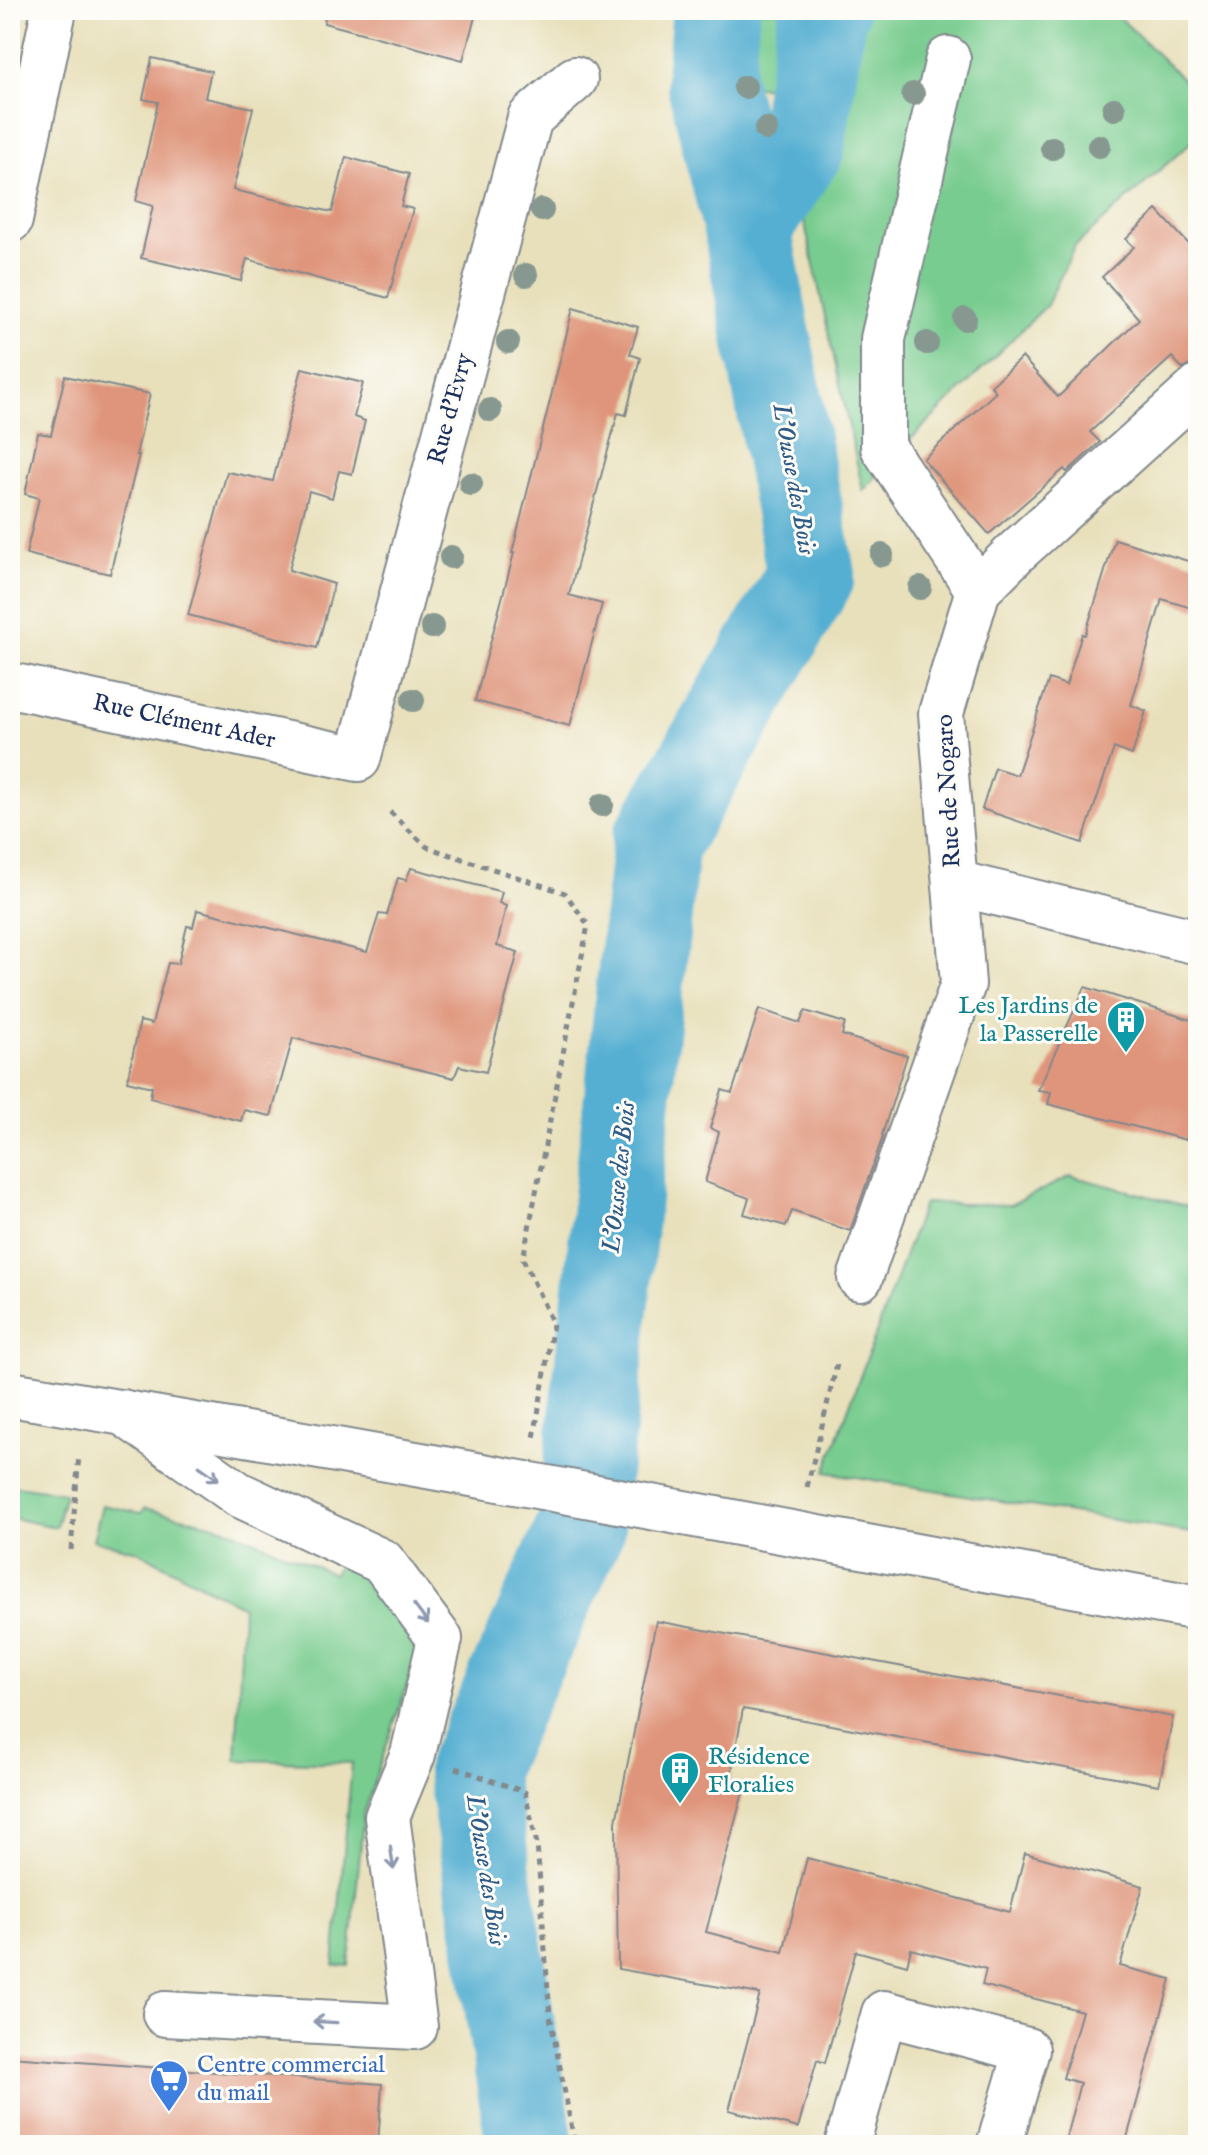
<svg xmlns="http://www.w3.org/2000/svg" width="1208" height="2155" font-family="'IM FELL English',serif">
	<style>
		.green { fill: #78cc8f; stroke: #4a7e76; stroke-width: 2 }
		.lines { fill: none; stroke-linecap: round; stroke-linejoin: round }
		.river { stroke: #54afd2; stroke-width: 88 }
		.building { fill: #df957b }
		.minor-casing { stroke: #82888c; stroke-width: 48 }
		.major-casing { stroke: #82888c; stroke-width: 48 }
		.path { stroke: #82888c; stroke-width: 5; stroke-dasharray: 6 6; stroke-linecap: butt }
		.minor { stroke: #fff; stroke-width: 44 }
		.major { stroke: #fff; stroke-width: 44 }
		.tree { fill: #879890 }
		.oneway { stroke: #8d97ae }
		.labels { text-anchor: middle; dominant-baseline: central; stroke-width: 6; stroke-linejoin: round; paint-order: stroke }
		.street-label { font-size: 24px; fill: #1b2f5e; stroke: #fdfcf7 }
		.culture-label { font-size: 24px; fill: #0d838f; stroke: #fdfcf7; text-anchor: end }
		.shop-label { font-size: 24px; fill: #366cbe; stroke: #fdfcf7; text-anchor: start }
		.water-label { font-size: 26px; font-style: italic; fill: #2f5c87; stroke: #fdfcf7 }
	</style>
	<rect width="100%" height="100%" fill="#fdfcf7"/>
	<filter id="ink" filterUnits="userSpaceOnUse"><feTurbulence type="fractalNoise" baseFrequency=".0125" numOctaves="2"/><feDisplacementMap in="SourceGraphic" scale="16" xChannelSelector="R" yChannelSelector="G"/><feConvolveMatrix kernelMatrix="1 2 1 2 8 2 1 2 1" color-interpolation-filters="sRGB"/></filter>
	<filter id="wash" filterUnits="userSpaceOnUse"><feTurbulence type="fractalNoise" baseFrequency=".006" numOctaves="4" result="noise"/><feDisplacementMap in="SourceGraphic" scale="32" xChannelSelector="R" yChannelSelector="G"/><feGaussianBlur stdDeviation="1.8" result="paint"/><feColorMatrix in="noise" values="0 0 0 0 0 0 0 0 0 0 0 0 0 0 0 0 0 1.4 0 .05"/><feComposite in="paint" operator="in"/></filter>
	<g filter="url(#wash)">
		<rect width="100%" height="100%" fill="#e8e0bb"/>
		<g class="green">
			<path d="M723,10h389l86,84v42l-123,110 -28,59 -142,140 -42,46 -62,-285 -33,-118 -50,-10z"/>
			<path d="M1071,1176l127,33v325l-373,-62 99,-269 86,2z"/>
			<path d="M10,1485l55,8 -9,34 -46,-9z"/>
			<path d="M102,1505l39,8 4,-5 78,19 111,47 5,-10 35,17 47,63 -57,168 -15,154 -15,-1 18,-202 -116,-3 7,-153 -105,-56 -45,-11z"/>
		</g>
		<g class="lines">
			<g class="river">
				<path d="M747,228l54,-82 21,-130 3,-6"/>
				<path d="M530,2145l-59,-375 110,-243 75,-686 155,-266 -64,-347 -37,-149 6,-69"/>
			</g>
		</g>
		<g id="blocks">
			<g class="building">
				<path d="M326,10h151l-14,50 -139,-37z"/>
				<path d="M152,58l59,13 -6,27 48,10 -20,82 99,22 14,-55 63,17 -8,32 12,3 -25,89 -141,-39 -6,22 -100,-23 12,-52 -17,-5 22,-99 -15,-3z"/>
				<path d="M1157,210l41,44v110h-6l-9,5 -11,-12 -82,75 10,10 -33,30 -3,-3 -75,65 -66,-75 73,-67 -5,-6 31,-29 36,40 81,-78 -37,-42 32,-30 -8,-8z"/>
				<path d="M573,308l65,19 -8,27 10,4 -14,57 -8,-2 -49,182 33,9 -32,122 -95,-25 39,-148h-2z"/>
				<path d="M302,368l61,15 -9,34 11,4 -13,53 -13,-3 -7,27 -23,-7 -20,79 45,14 -17,64 -129,-33 39,-143 46,9z"/>
				<path d="M65,376l85,18 -14,61h3l-29,119 -84,-20 13,-56 -14,-4 13,-61 13,2z"/>
				<path d="M1115,539l83,25v46l-36,-11 -31,106 15,6 -14,44 -18,-7 -32,95 -100,-34 13,-41 22,7 32,-96 17,6 16,-51 3,1z"/>
				<path d="M411,868l91,24 -3,11 7,3 -9,40 21,6 -32,120 -27,-6 -5,12 -161,-40 -22,78 -27,-6 -3,11 -91,-23 2,-11 -25,-6 13,-60 12,3 16,-61 10,1 9,-38 6,1 4,-17 170,42 12,-38 8,1 11,-37 8,2z"/>
				<path d="M1085,987l113,35v114l-10,-3 -2,7 -138,-36 3,-12 -13,-2z"/>
				<path d="M759,1009l41,14 5,-12 40,12 -3,12 65,21 -25,79 1,1 -33,95 -58,-20 -6,15 -42,-12 5,-16 -44,-16 14,-50 -9,-4 12,-38 10,3z"/>
				<path d="M656,1621l517,96 -14,68 -416,-76 -14,77 15,2 -38,144 77,20 24,-94 203,54 15,-59 118,33 -23,80 51,13 -46,166h-61l16,-62 -17,-5 19,-67 -100,-26 4,-16 -75,-20 -4,16 -51,-14 -31,112 -8,-3 -19,68 -69,-18 31,-116 -142,-25 -2,-147z"/>
				<path d="M10,2057l372,27 -4,61h-368z"/>
			</g>
		</g>
	</g>
	<g filter="url(#ink)">
		<use href="#blocks" fill-opacity="0" stroke="#82888c" stroke-width="2"/>
		<g class="lines">
			<g class="minor-casing">
				<g id="minor">
					<path d="M948,59l-65,280v108l95,143"/>
					<path d="M10,220l44,-210"/>
					<path d="M10,685l348,74 172,-641 45,-39"/>
					<path d="M955,883l243,59"/>
					<path d="M860,1278l103,-294 -22,-271 37,-123 38,-38 182,-164"/>
					<path d="M122,1412l116,82 145,68 57,77 -27,115 -26,63 28,210 -250,-13"/>
					<path d="M847,2145l37,-132 143,37 -28,95"/>
				</g>
			</g>
			<g class="major-casing">
				<path id="major" d="M10,1394c397,65 792,142 1188,214"/>
			</g>
			<g class="path">
				<path d="M390,812l37,35 138,46 23,32 -65,334 30,65 -19,114"/>
				<path d="M807,1487l30,-123"/>
				<path d="M71,1550l8,-95"/>
				<path d="M456,1768l69,24 12,52 13,172 25,129"/>
			</g>
			<use href="#minor" class="minor"/>
			<use href="#major" class="major"/>
		</g>
		<g class="tree">
			<circle cx="745" cy="87" r="12"/>
			<circle cx="913" cy="94" r="12"/>
			<circle cx="1114" cy="109" r="12"/>
			<circle cx="766" cy="129" r="12"/>
			<circle cx="1099" cy="146" r="12"/>
			<circle cx="1052" cy="148" r="12"/>
			<circle cx="542" cy="210" r="12"/>
			<circle cx="526" cy="275" r="12"/>
			<circle cx="965" cy="319" r="12"/>
			<circle cx="508" cy="342" r="12"/>
			<circle cx="927" cy="343" r="12"/>
			<circle cx="490" cy="410" r="12"/>
			<circle cx="471" cy="484" r="12"/>
			<circle cx="882" cy="555" r="12"/>
			<circle cx="451" cy="557" r="12"/>
			<circle cx="920" cy="588" r="12"/>
			<circle cx="432" cy="627" r="12"/>
			<circle cx="413" cy="700" r="12"/>
			<circle cx="602" cy="805" r="12"/>
		</g>
		<defs><path id="oneway-shaft" d="M-6 0H5M1.5-3L5.5 0L1.5 3" fill="none" stroke-width="1.6" stroke-linecap="round" stroke-linejoin="round" transform="scale(2)"/></defs>
		<g class="oneway">
			<use href="#oneway-shaft" transform="translate(209 1473) rotate(35)"/>
			<use href="#oneway-shaft" transform="translate(421 1614) rotate(53)"/>
			<use href="#oneway-shaft" transform="translate(392 1858) rotate(82)"/>
			<use href="#oneway-shaft" transform="translate(325 2022) rotate(-177)"/>
		</g>
	</g>
	<defs>
		<g id="building-pin" transform="scale(2)"><path d="M0 17L-7.5 6A9.5 9.5 0 1 1 7.5 6Z" fill="#0f9aa8" stroke="#fdfcf7"/><path d="M-4-6H4V6H1V3H-1V6H-4ZM-2.5-4.3h1.7v1.8h-1.7ZM.8-4.3h1.7v1.8H.8ZM-2.5-1h1.7V.8h-1.7ZM.8-1h1.7V.8H.8Z" fill="#fff"/></g>
		<g id="supermarket-pin" transform="scale(2)"><path d="M0 17L-7.5 6A9.5 9.5 0 1 1 7.5 6Z" fill="#3f7fe0" stroke="#fdfcf7"/><path d="M-6-5.5h2.5l.6 2H6L4.5 2H-2.5L-4.4-4H-6ZM-1.5 3.2a1.3 1.3 0 1 0 .1 0ZM3 3.2a1.3 1.3 0 1 0 .1 0Z" fill="#fff"/></g>
	</defs>
	<g fill-rule="evenodd">
		<use href="#building-pin" x="1126" y="1020"/>
		<use href="#building-pin" x="680" y="1771"/>
		<use href="#supermarket-pin" x="169" y="2079"/>
	</g>
	<g class="labels">
		<g class="street-label">
			<text transform="translate(451 409) rotate(-75)">Rue d'Evry</text>
			<text transform="translate(184 722) rotate(12)">Rue Clément Ader</text>
			<text transform="translate(949 791) rotate(-93)">Rue de Nogaro</text>
		</g>
		<g class="culture-label">
			<text x="1098" y="1006">Les Jardins de<tspan x="1098" dy="28">la Passerelle</tspan></text>
			<text x="708" y="1757" text-anchor="start">Résidence<tspan x="708" dy="28">Floralies</tspan></text>
		</g>
		<g class="shop-label">
			<text x="197" y="2065">Centre commercial<tspan x="197" dy="28">du mail</tspan></text>
		</g>
		<g class="water-label">
			<text transform="translate(794 479) rotate(80)">L'Ousse des Bois</text>
			<text transform="translate(619 1177) rotate(-84)">L'Ousse des Bois</text>
			<text transform="translate(486 1870) rotate(81)">L'Ousse des Bois</text>
		</g>
	</g>
	<rect width="1208" height="2155" fill="none" stroke="#fdfcf7" stroke-width="40"/>
</svg>
